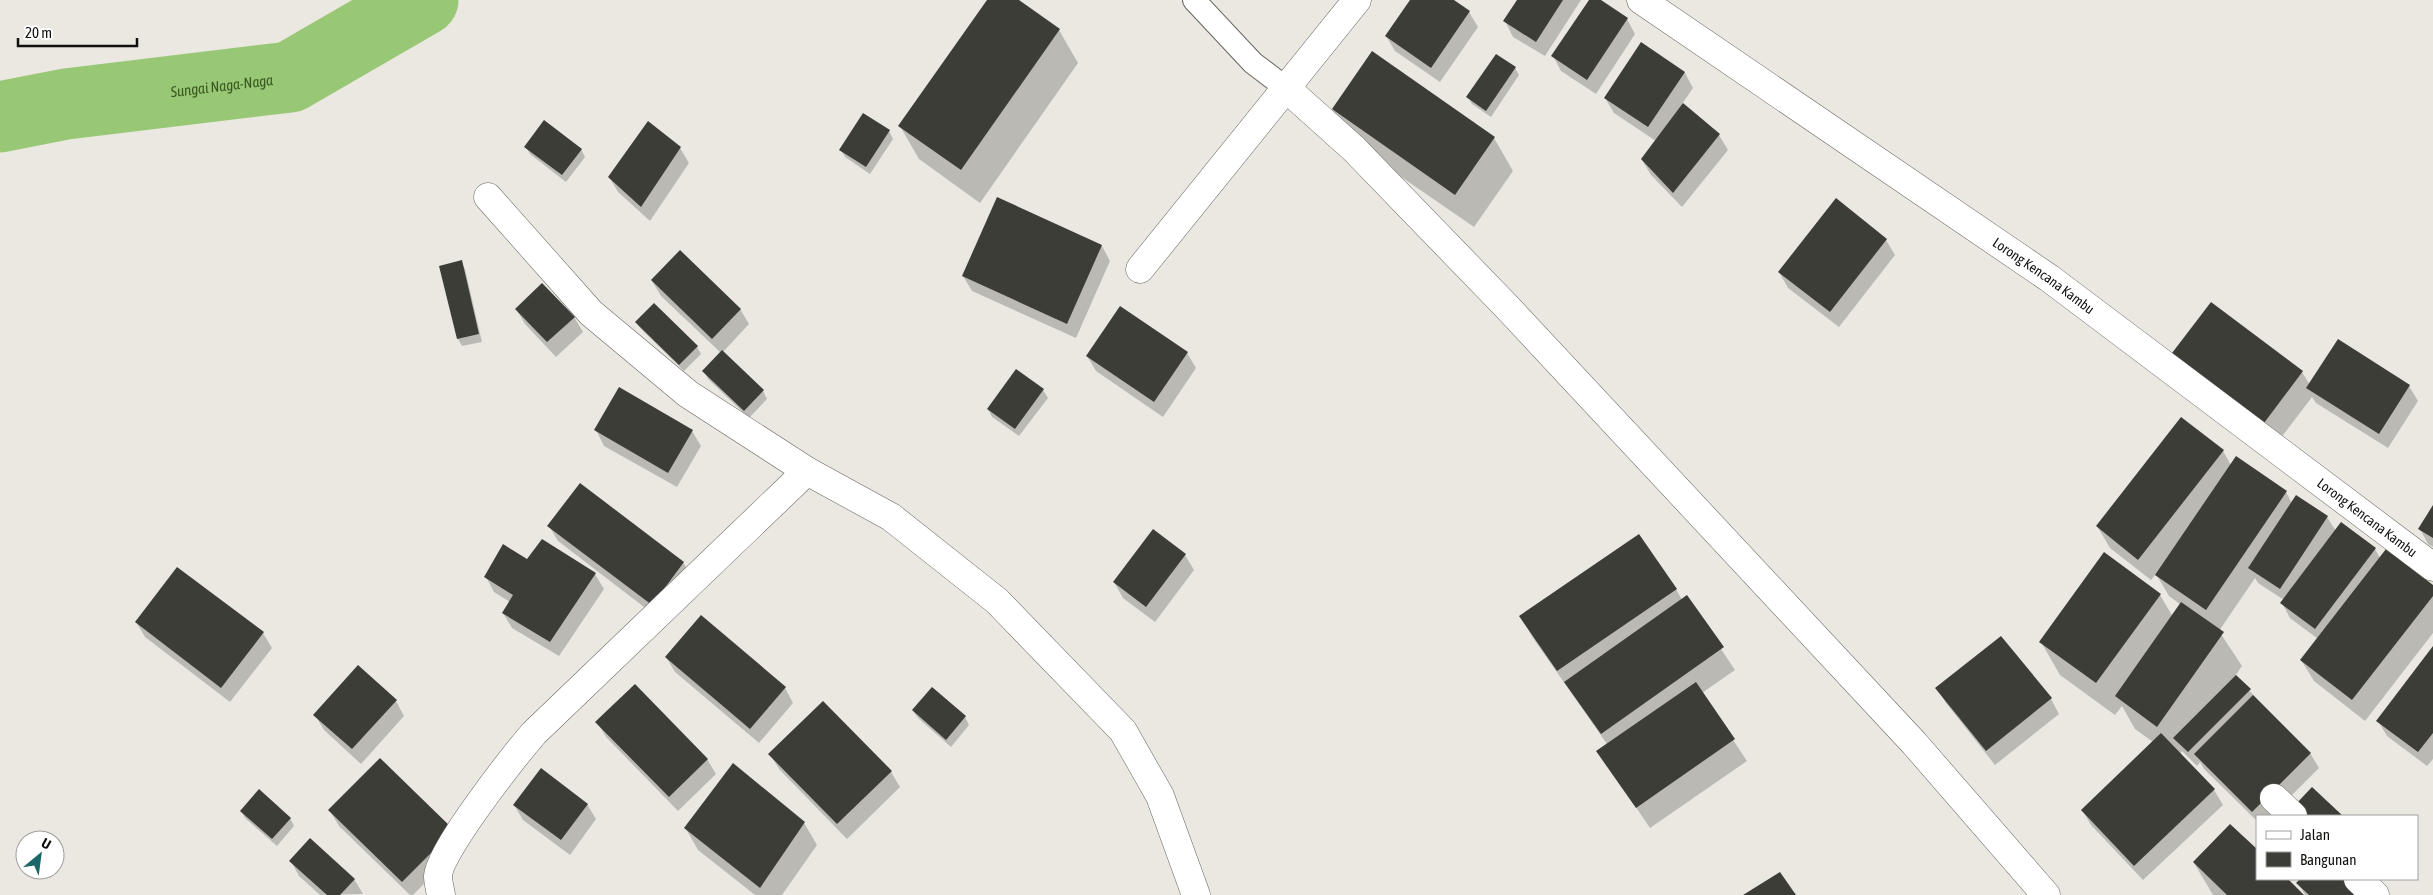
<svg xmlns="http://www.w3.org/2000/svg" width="2433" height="895" font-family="'Asap Condensed',sans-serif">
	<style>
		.shadow { fill: #0003 }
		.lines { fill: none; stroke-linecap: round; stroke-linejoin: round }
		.river { stroke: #98c875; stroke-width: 71 }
		.building { fill: #3d3d38 }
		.lane-casing { stroke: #686660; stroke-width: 24 }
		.street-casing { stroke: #686660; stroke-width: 29 }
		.lane { stroke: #fff; stroke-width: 22 }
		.street { stroke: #fff; stroke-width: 28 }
		.labels { text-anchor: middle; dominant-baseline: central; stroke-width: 5; stroke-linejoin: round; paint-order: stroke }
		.street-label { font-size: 14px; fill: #11100e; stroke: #fff }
		.water-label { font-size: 15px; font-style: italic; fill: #3a5820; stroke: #fff }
	</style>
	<rect width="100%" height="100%" fill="#eae8e1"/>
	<g class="shadow">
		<path d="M989,0h28l42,30 19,33 -98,140 -61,-44 -19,-33z"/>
		<path d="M1411,0h41l17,12 9,15 -38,55 -45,-31 -9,-15z"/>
		<path d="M1518,0h63l-36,56 -32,-19 -8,-16z"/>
		<path d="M1590,0h9l28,19 8,15 -39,60 -35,-23 -8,-15z"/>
		<path d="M1642,44l43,29 8,15 -11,16 37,31 9,15 -46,57 -31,-32 -9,-15 14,-19 -42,-28 -9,-15z"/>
		<path d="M1515,68l4,7 -28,42 -19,-13 -4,-7z"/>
		<path d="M1333,110l161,28 19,33 -39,56 -122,-84z"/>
		<path d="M889,131l4,8 -23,35 -25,-17 -4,-7z"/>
		<path d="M526,147l55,2 4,8 -19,25 -36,-28z"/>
		<path d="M680,148l9,15 -39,58 -32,-29 -9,-15z"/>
		<path d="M1886,240l9,15 -56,72 -51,-39 -9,-16z"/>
		<path d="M1102,246l8,15 -34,77 -104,-47 -9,-15z"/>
		<path d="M461,262l4,7 17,73 -20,4 -4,-7z"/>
		<path d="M652,281l88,28 9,15 -26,28 40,39 4,8 -18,19 -41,-39 -4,-8 17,-18 -60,-57z"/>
		<path d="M2211,304l91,68 8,13 99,1 9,15 -30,47 -72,-45 -4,-6 -38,50z"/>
		<path d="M1121,307l66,46 9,15 -33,49 -67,-46 -9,-15z"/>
		<path d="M516,309l58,8 9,15 -27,25 -31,-33z"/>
		<path d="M636,322l61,25 4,7 -17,17 -43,-42z"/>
		<path d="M1016,371l27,19 5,8 -29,38 -27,-19 -4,-8z"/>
		<path d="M596,430l96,1 9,15 -24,41 -73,-41z"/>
		<path d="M2223,451l8,14 5,-7 50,34 6,11 35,14 9,14 39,18 5,9 53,29v46l-68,88 -51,-40 -13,-21 17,-21 -28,-21 -8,-15 2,-3 -26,-17 -3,-5 -36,53 23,35 -7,10 75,77 9,15 -48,48h-14v5l-53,-52 -4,-7 -3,4 -15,-15 -2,3 34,36 9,15 -80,75 -52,-55 -9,-15 71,-68 -18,-13 -13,-23 -7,9 -55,-40 -19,-33 119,-47 13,22 8,-12 -12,-9 -13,-22 -5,6 -41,-32 -13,-22z"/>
		<path d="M2433,507v40l-5,-3 -8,-15z"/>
		<path d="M549,526l134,36 9,16 -31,42 -103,-79z"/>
		<path d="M1185,555l9,15 -39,52 -32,-24 -9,-16z"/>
		<path d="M528,561l67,13 9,15 -45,67 -47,-28 -9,-15 7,-11 -16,-10 -8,-15z"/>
		<path d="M1676,589l6,11 4,-3 49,73 -33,23 45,68 -97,67 -52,-77 9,-7 -74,-106 -12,-21z"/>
		<path d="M136,622l127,11 9,15 -42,54 -85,-65z"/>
		<path d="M2433,648v111l-6,7 -40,-30 -9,-15z"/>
		<path d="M666,657l119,31 8,15 -34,40 -84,-71z"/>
		<path d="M1937,688l114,11 8,15 -64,51 -49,-62z"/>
		<path d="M932,689l33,28 4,8 -18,22 -33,-29 -5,-7z"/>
		<path d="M396,701l8,15 -43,48 -37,-34 -9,-15z"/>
		<path d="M597,722l110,37 9,15 -38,37 -72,-74z"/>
		<path d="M770,754l121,18 9,15 -53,52 -68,-70z"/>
		<path d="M587,804l9,15 -26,36 -47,-35 -9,-15z"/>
		<path d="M241,811l49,7 4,8 -17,20 -32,-28z"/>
		<path d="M330,811l131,35 -48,49h-3l-71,-69z"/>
		<path d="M804,823l13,22 -35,50h-27l-57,-45 -12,-21z"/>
		<path d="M291,861l63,18 9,15 -43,1 -21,-19z"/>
		<path d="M2194,863l63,16h29l17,16h-90z"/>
		<path d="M2302,879h44l17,16h-58l-7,-12z"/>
	</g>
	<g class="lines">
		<path class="river" id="s1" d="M0,117l66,-13 224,-27 133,-77"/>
	</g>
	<g class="building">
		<path d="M987,0h32l41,29 -99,141 -63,-44z"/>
		<path d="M1410,0h44l16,11 -39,57 -46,-32z"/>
		<path d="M1517,0h46l-27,42 -33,-21z"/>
		<path d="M1589,0h12l27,18 -41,62 -36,-24z"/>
		<path d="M1641,42l44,30 -37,55 -44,-29z"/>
		<path d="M1372,51l123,86 -40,58 -123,-86z"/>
		<path d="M1496,54l20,13 -30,44 -20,-14z"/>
		<path d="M1683,103l37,31 -47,59 -32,-34z"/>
		<path d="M863,113l27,17 -24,37 -27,-17z"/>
		<path d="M544,120l38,29 -20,26 -38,-28z"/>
		<path d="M648,121l33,26 -40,60 -33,-30z"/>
		<path d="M997,197l105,48 -35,79 -105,-48z"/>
		<path d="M1836,198l51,41 -57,73 -52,-40z"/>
		<path d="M680,250l61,59 -29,30 -61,-59z"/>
		<path d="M462,260l17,74 -22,5 -18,-73z"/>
		<path d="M542,283l33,34 -28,25 -32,-33z"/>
		<path d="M2211,302l92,69 -42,56 -92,-70z"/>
		<path d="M654,303l44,43 -19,19 -44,-43z"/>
		<path d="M1120,306l68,46 -34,50 -68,-46z"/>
		<path d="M2338,339l72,46 -31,49 -73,-46z"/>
		<path d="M722,350l42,40 -20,21 -42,-40z"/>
		<path d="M1016,369l28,20 -29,40 -28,-20z"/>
		<path d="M619,387l74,43 -25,43 -74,-43z"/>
		<path d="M2181,417l43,33 -86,110 -42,-34z"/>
		<path d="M2236,456l51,35 -81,119 -51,-35z"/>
		<path d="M580,483l104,79 -32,43 -105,-79z"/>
		<path d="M2296,495l32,21 -48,73 -32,-21z"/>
		<path d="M2433,505v33l-15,-9z"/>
		<path d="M2341,522l35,26 -61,81 -35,-26z"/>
		<path d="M1153,529l33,25 -40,53 -33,-25z"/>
		<path d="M1639,534l38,55 -120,82 -38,-55z"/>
		<path d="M542,539l54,34 -46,69 -48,-29 11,-18 -29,-18 19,-33 24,15z"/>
		<path d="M2386,549l47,36v11l-81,104 -52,-40z"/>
		<path d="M2104,552l57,42 -65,89 -57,-41z"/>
		<path d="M177,567l87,65 -43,56 -86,-66z"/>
		<path d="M1687,595l37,52 -123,87 -37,-52z"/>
		<path d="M2181,602l43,30 -67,95 -42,-31z"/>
		<path d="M701,615l85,72 -36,42 -85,-72z"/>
		<path d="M2001,636l51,62 -66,53 -51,-63z"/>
		<path d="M2433,646v87l-15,19 -42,-31z"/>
		<path d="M358,665l39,35 -45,49 -39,-34z"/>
		<path d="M2236,675l15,14 -63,63 -15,-14z"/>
		<path d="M1696,682l39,57 -99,69 -40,-57z"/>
		<path d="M635,684l73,75 -39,38 -74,-75z"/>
		<path d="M932,687l34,29 -20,24 -34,-30z"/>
		<path d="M2253,695l58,58 -59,59 -58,-58z"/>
		<path d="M823,701l69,70 -55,53 -69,-70z"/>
		<path d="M2161,733l54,56 -81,77 -53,-56z"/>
		<path d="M380,758l74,72 -52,52 -74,-72z"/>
		<path d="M733,763l72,59 -45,66 -76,-60z"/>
		<path d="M541,768l47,36 -27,36 -48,-35z"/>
		<path d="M2312,787l31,29h-37l-11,-11z"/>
		<path d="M259,789l32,29 -19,21 -32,-28z"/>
		<path d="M2230,824l27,25v30h31l16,16h-77l-34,-33z"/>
		<path d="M310,838l45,41 -15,16h-13l-38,-34z"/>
		<path d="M1780,872l16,23h-53z"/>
		<path d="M2300,879h48l17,16h-56l-13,-12z"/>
	</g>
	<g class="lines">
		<g class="lane-casing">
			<path id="lane" d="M1194,0l59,63 33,25"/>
		</g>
		<g class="street-casing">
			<g id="street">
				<path id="s2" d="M1641,0l408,278 384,289"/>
				<path d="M1286,88l68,61 154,159 406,435 132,152"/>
				<path d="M488,197l103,116 97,81 119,77"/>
				<path d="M1140,269l217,-269"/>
				<path d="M2274,798l19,18"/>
				<path d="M2358,879l17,16"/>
				<path d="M441,895c-1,-6 -3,-13 -3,-19 1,-25 77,-121 96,-143l273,-262 84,46 106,84 126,130 37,65 36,99"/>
			</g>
		</g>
		<use href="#lane" class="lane"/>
		<use href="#street" class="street"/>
	</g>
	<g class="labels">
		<g class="street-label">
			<text stroke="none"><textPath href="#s2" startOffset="488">Lorong Kencana Kambu</textPath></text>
			<text stroke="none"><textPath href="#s2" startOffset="892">Lorong Kencana Kambu</textPath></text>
		</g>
		<g class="water-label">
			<text stroke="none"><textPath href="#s1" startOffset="224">Sungai Naga-Naga</textPath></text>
		</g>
	</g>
	<rect x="2256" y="815" width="162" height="65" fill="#ffffff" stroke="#a09f9f"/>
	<rect x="2266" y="831" width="25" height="8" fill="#ffffff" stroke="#a09f9f"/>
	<text x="2300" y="840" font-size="15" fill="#11100e">Jalan</text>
	<rect x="2266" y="852" width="25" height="15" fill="#3d3d38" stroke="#a09f9f"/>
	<text x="2300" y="865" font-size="15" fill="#11100e">Bangunan</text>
	<g transform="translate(40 855) rotate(29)"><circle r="24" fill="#ffffff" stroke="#a09f9f"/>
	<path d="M0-4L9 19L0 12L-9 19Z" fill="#196766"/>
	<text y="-8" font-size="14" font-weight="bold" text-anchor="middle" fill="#11100e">U</text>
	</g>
	<path d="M18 38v8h119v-8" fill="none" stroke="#11100e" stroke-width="2.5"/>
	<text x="25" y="38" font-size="15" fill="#11100e" stroke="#ffffff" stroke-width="4" paint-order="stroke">20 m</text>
</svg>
